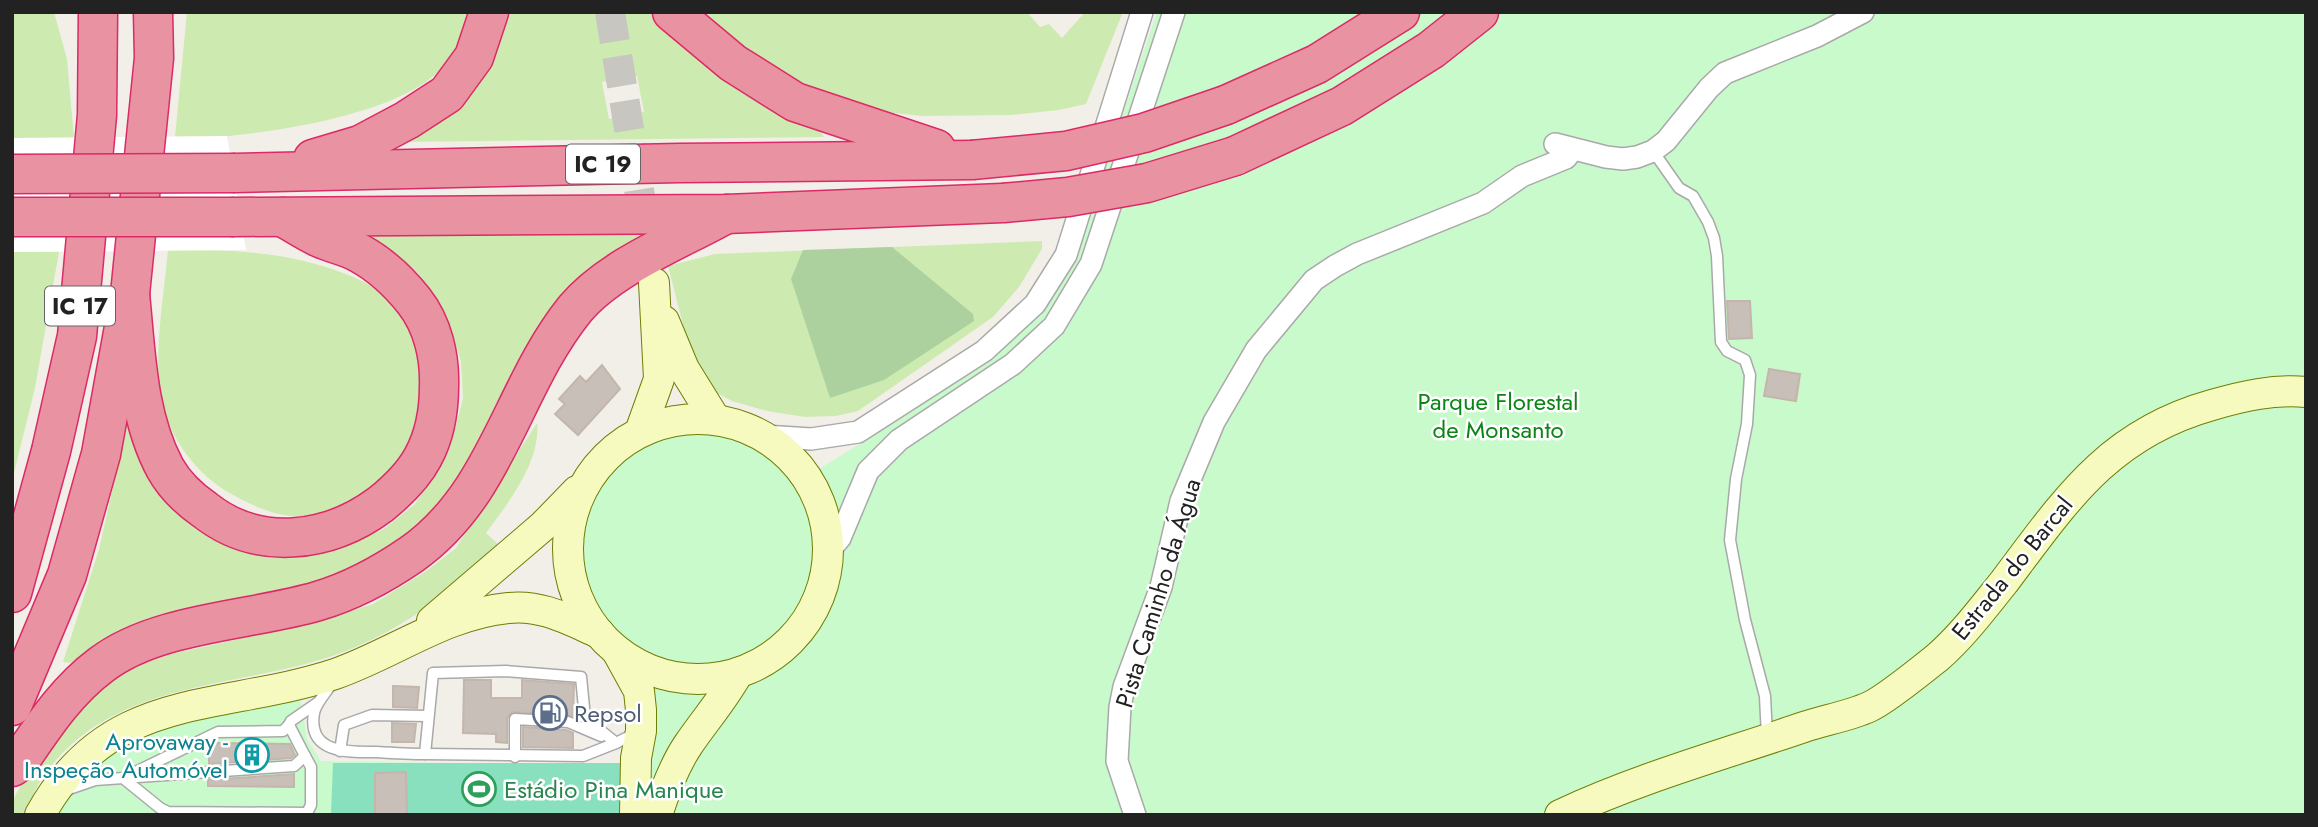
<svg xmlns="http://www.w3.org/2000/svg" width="2318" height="827" font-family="Jost,sans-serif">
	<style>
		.grass { fill: #cdebb0; fill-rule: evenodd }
		.forest { fill: #add19e }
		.park { fill: #c8facc }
		.pitch { fill: #88e0be }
		.pier { fill: #fff }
		.building { fill: #c7bfb8; stroke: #c4b6ab; stroke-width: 2 }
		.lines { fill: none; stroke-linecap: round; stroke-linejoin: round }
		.secondary-tunnel { stroke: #c8c6c1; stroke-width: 30; stroke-dasharray: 30 15; stroke-linecap: butt }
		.lane-casing { stroke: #a9a9a9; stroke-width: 13 }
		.street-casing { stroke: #a9a9a9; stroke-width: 24 }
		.secondary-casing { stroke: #707d05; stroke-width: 32 }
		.highway-casing { stroke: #dc2a67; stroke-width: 41 }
		.lane { stroke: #fff; stroke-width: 10 }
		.street { stroke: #fff; stroke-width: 21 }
		.secondary { stroke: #f7fabf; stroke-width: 30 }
		.highway { stroke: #e892a2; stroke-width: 38 }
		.highway-bridge-casing { stroke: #dc2a67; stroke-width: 41; stroke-linecap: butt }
		.highway-bridge { stroke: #e892a2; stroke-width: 38 }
		.labels { text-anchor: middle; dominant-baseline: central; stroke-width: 5; stroke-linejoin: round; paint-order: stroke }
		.shield { fill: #fff; stroke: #646464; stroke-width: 2 }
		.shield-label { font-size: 23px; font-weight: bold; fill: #222 }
		.park-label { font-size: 24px; fill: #0c8416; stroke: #fff }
		.street-label { font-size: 24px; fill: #222; stroke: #fff }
		.service-label { font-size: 24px; fill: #4e5e75; stroke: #fff; text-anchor: start }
		.culture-label { font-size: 24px; fill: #0d838f; stroke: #fff; text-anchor: end }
		.leisure-label { font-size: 24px; fill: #27864d; stroke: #fff; text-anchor: start }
	</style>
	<rect width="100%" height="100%" fill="#f2efe9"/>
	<g class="grass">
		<path d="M12,12h42l13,47 7,79h-62z"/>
		<path d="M187,12h282c-6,20 -11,37 -24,53 -39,47 -158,65 -216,71 -17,2 -36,0 -54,1z"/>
		<path d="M498,12h152l45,38 120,74 9,13 -425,5zM637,76l7,36 -35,7 -7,-37z"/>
		<path d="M691,12h336l13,15 9,-3 13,14 23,-26h38l-37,92 -27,6 -49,5 -87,1 -50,-5 -85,-31z"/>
		<path d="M653,231l-208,272 -66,55 -73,28 -162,38 -29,9 -44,30 -8,-1 36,-113 29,-128 23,45 132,90 48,-6 53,-21 31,-25 29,-44 11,-31 8,-31 -2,-36 -11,-37 -17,-32 -17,-22 -42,-29 -5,-7z"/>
		<path d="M1042,241v8l-23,38 -26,30 -135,94 -22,5 -31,1 -38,-6 -35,-10 -19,-10 -24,-43 -21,-82 47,-12z"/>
		<path d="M168,250c60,0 108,0 167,20 14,5 30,11 42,20 27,21 46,58 46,92 -1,11 -4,22 -5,32 -1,8 -2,18 -5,26 -19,45 -74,80 -123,76 -23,-3 -45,-14 -64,-25 -34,-21 -60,-59 -66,-98 -6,-43 4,-99 8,-143z"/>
		<path d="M12,252h47l-24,136 -23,93z"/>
		<path d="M537,423c4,39 -29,80 -51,110l16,15c-54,44 -98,82 -164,106 -97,35 -219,24 -289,115 -11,13 -18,31 -27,46h-10v-14l24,-42 60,-70 39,-22 36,-13 145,-32 57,-18 52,-32 31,-24z"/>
	</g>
	<path class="forest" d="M892,247l81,67 1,7 -90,59 -54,18 -39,-119 12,-29z"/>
	<path class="park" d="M1157,12h1149v803h-2262l93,-86 163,-34 7,44 14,22 317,5 7,-52 -75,-118c-20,-47 -8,-74 21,-112 8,-10 14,-22 23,-30 5,-4 12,-8 18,-11 7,-5 15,-11 23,-15 51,-23 118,10 154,47l98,-60 82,-55 94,-127z"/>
	<path class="pitch" d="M333,763h293v52h-295z"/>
	<path class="pier" d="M227,136l19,114 -234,2v-114z"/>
	<g class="building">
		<path d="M1727,301h23l2,37 -23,1z"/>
		<path d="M602,365l18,24 -42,46 -23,-21 10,-10 -6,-5 21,-23 6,6z"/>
		<path d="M1769,369l31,5 -4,27 -32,-5z"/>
		<path d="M464,680h27v18h31v-18l52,4 -1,32 -61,-4 -5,6v25l-11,-1v-8l-33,-1z"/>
		<path d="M393,686l26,1 -2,21 -24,-1z"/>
		<path d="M392,723l24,1 -2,18h-22z"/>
		<path d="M523,727l43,3 7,3v15l-50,-1z"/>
		<path d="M214,743l76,1 5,11 -4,3 -82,6v-19z"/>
		<path d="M406,772l1,43h-32v-42z"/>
		<path d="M294,774v13l-86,-1v-6z"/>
	</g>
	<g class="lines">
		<path class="secondary-tunnel" d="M610,12l36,221"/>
		<g class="lane-casing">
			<g id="lane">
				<path d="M1653,151l26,37 14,8 15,26 6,16 3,18 4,86 6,9 18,9 5,15 -3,49 -11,55 -6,61 15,80 20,76 2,41"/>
				<path d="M333,681c-5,10 -17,21 -19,32 -7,41 35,39 62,39 16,1 33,2 49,2l8,-81 73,-2 75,6 4,41 31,25 20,-10"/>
				<path d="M289,725l-6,6 -65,1 -95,46 37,30 8,4 139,1 4,-8v-38l-6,-11"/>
				<path d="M340,751l4,-26 28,-10 55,1"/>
				<path d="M425,754l158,2 33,-13"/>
				<path d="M515,757v-38l53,3 33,14"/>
				<path d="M66,790l29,-10 199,-14 11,-10 -16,-31 2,-4 26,-18"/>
			</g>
		</g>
		<g class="street-casing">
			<g id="street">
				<path d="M1555,144l51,13 17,2 14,-2 16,-6 13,-10 43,-53 16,-15 92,-37 46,-24"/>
				<path d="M764,436l47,3 47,-7 126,-81 51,-47 31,-49 76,-243"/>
				<path d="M829,551l11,-13 28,-67 31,-31 114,-76 41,-38 37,-62 83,-252"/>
				<path d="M1135,815l-18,-54 3,-54 4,-20 37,-100 20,-86 33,-79 42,-72 58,-70 21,-14 22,-12 126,-51 39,-27 44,-18 6,-8"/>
			</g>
		</g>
		<g class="secondary-casing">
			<g id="secondary">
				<path d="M664,321l20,48 31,50"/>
				<circle cx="698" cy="549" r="130"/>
				<path d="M640,432l19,-53 -5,-96"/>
				<path d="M432,621l111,-95 34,-35"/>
				<path d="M617,651l22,40 2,19v21l-5,27 -1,57"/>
				<path d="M40,815c69,-126 179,-103 295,-141 58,-20 110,-60 173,-66 33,-4 61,12 91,25"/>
				<path d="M657,815c8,-25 17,-49 31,-70 17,-25 35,-45 50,-72"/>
				<path d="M1560,815c79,-37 162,-60 244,-88 21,-7 45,-11 65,-20 16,-7 54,-38 69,-50 25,-22 45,-49 66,-75 61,-81 104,-148 208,-177 31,-9 62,-16 94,-13"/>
			</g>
		</g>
		<g class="highway-casing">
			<g id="highway">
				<path d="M672,12l61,51 62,39 141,47"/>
				<path d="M1226,105l91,-41 83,-52"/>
				<path d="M1235,156l107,-50 89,-56 48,-38"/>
				<path d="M313,159l47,-14 47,-25 40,-26 27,-37 15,-45"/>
				<path d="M235,173l444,-10 293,-3"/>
				<path d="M234,217l492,-3 277,-11"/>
				<path d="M130,294c6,58 7,122 35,174 10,18 24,31 40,42 53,42 124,33 176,-6 16,-13 32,-28 42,-47 12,-22 16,-46 16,-71 1,-29 -6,-61 -25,-85 -15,-19 -33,-36 -55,-48 -12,-7 -26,-9 -39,-15 -13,-6 -25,-14 -37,-21"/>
				<path d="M12,593l39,-142 26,-115 20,-221 1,-103"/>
				<path d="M12,706l55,-131 34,-121 29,-160 24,-236 -1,-46"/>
				<path d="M12,767l7,-5c24,-35 47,-71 82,-97 56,-43 150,-44 217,-64 34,-10 65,-27 94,-47 86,-61 100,-167 163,-245 35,-42 104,-69 151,-95"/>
			</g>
		</g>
		<use href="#lane" class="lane"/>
		<use href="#street" class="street"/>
		<use href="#secondary" class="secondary"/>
		<use href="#highway" class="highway"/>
		<g class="highway-bridge-casing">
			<g id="highway-bridge">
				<path d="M972,160l94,-9 78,-18 82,-28"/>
				<path d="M12,174l223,-1"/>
				<path d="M1003,203l65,-6 79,-14 88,-27"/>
				<path d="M12,217h222"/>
			</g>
		</g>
		<use href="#highway-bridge" class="highway-bridge"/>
	</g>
	<defs>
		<g id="fuel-ring" transform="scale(1.75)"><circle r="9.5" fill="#fff" stroke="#5c6f8a" stroke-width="1.5"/><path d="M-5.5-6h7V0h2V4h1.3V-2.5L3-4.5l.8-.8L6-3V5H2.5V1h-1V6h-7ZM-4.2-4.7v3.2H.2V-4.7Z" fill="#5c6f8a"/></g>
		<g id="building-ring" transform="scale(1.75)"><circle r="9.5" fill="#fff" stroke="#0f9aa8" stroke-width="1.5"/><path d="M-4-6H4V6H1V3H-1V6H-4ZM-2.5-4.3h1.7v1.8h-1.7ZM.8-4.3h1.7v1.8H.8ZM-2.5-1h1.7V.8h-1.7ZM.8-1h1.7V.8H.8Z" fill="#0f9aa8"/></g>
		<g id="stadium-ring" transform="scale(1.75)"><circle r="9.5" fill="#fff" stroke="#2e9e5b" stroke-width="1.5"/><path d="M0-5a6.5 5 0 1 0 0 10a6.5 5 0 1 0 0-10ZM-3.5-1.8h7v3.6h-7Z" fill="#2e9e5b"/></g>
	</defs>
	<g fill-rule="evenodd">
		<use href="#fuel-ring" x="550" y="713"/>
		<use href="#building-ring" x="252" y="755"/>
		<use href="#stadium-ring" x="479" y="789"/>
	</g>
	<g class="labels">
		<g class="shield">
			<rect x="566" y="144.5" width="74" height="39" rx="5"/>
			<rect x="45" y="286.5" width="70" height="39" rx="5"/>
		</g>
		<g class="shield-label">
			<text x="603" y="164">IC 19</text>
			<text x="80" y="306">IC 17</text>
		</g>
		<g class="park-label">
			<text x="1498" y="401">Parque Florestal<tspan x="1498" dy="28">de Monsanto</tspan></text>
		</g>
		<g class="street-label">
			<text transform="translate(2012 568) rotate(-51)">Estrada do Barcal</text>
			<text transform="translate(1158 593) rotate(-73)">Pista Caminho da Água</text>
		</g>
		<g class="service-label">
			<text x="574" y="713">Repsol</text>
		</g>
		<g class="culture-label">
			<text x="228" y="741">Aprovaway -<tspan x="228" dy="28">Inspeção Automóvel</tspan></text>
		</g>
		<g class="leisure-label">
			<text x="504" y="789">Estádio Pina Manique</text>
		</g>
	</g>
	<rect width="2318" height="827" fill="none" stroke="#222222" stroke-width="28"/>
</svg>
